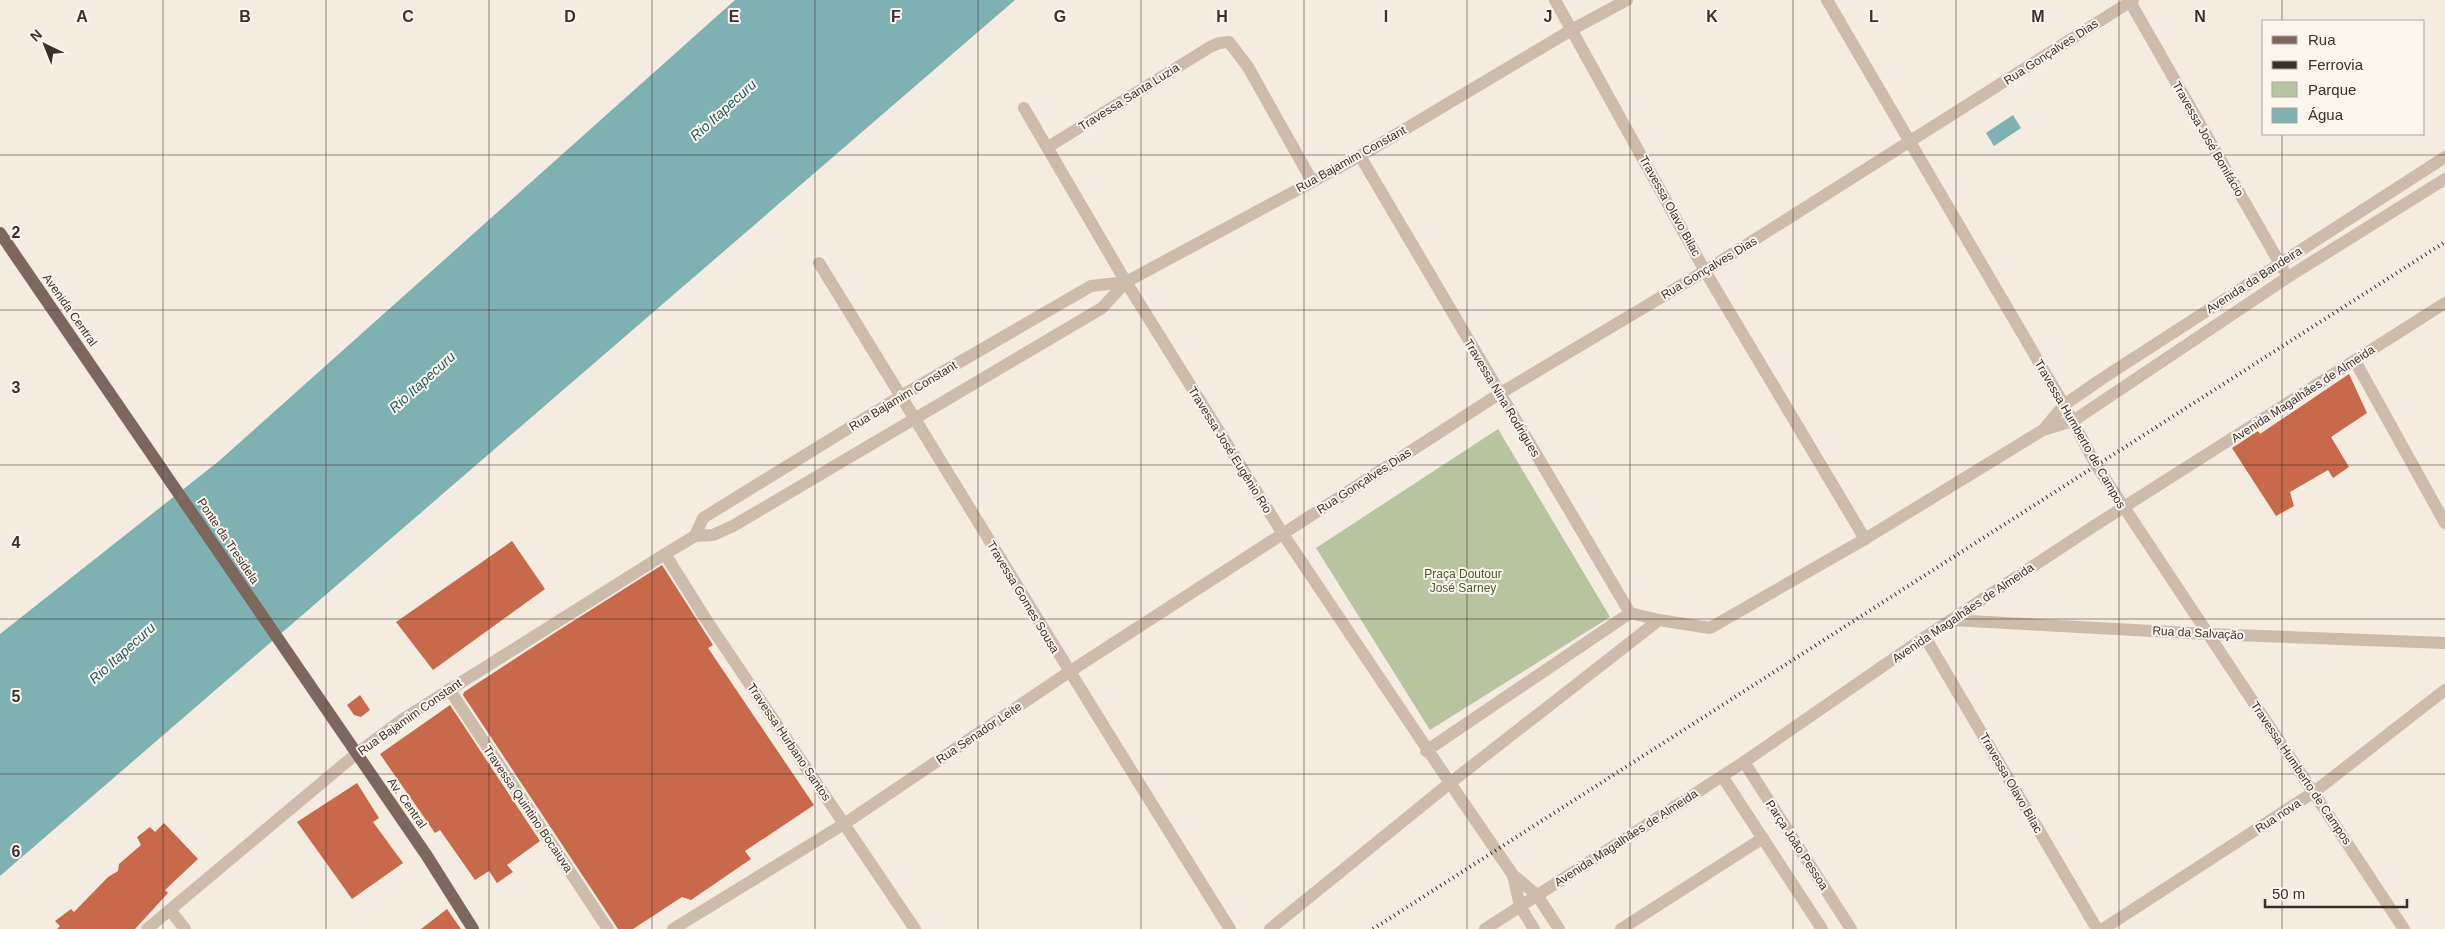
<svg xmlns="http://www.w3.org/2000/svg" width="2445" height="929" font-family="Helvetica,sans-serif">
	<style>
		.green { fill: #b8c4a0 }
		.water { fill: #7fb0b2 }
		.building { fill: #c8694b }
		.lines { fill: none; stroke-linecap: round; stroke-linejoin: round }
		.minor { stroke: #cdbbac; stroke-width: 12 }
		.tertiary { stroke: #cdbbac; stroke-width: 12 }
		.primary { stroke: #7d675c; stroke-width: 12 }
		.rail { stroke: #3b302b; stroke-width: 4; stroke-dasharray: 1 4; stroke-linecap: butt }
		.grid { fill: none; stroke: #3b302b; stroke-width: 1; stroke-opacity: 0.55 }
		.labels { text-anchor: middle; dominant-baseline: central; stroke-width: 4; stroke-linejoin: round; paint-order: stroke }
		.street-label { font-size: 12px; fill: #3b302b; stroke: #fbf5ee }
		.park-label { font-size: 12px; fill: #4a5a2e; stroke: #fbf5ee }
		.water-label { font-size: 14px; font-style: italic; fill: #1f5a5e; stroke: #fbf5ee }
		.grid-label { font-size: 16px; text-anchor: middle; font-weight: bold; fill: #3b302b; stroke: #fbf5ee; stroke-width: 4; stroke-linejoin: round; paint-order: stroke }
	</style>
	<rect width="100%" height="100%" fill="#f4ebe1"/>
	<path class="green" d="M1498,429l112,188 -180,113 -114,-182z"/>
	<g class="water">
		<path d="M735,0h280l-1015,876v-242l219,-173z"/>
		<path d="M2013,115l8,13 -27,18 -8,-13z"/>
	</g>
	<g class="building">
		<path d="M2349,374l18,39 -36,24 18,30 -16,11 -5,-8 -38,22 4,14 -18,10 -44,-68 26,-17 2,3z"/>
		<path d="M512,541l33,48 -112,81 -37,-48z"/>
		<path d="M662,565l51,80 -5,3 106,157 -69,46 6,8 -60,41 -9,-3 -49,32h-15l-155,-234 1,-3 92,-60z"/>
		<path d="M360,695l10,15 -9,7 -7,-2 -7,-10z"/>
		<path d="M450,705l90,136 -33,24 6,7 -16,11 -8,-12 -14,9 -35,-50 -5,3 -55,-79z"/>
		<path d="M357,783l22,35 -6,4 30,41 -51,36 -55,-77z"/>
		<path d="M164,823l34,36 -33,31 3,3 -33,36h-78l3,-3 -5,-5 16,-12 3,3 34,-35 10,-6 1,-7 22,-19 -4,-8 13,-10 5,5z"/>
		<path d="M447,909l14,20h-40z"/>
	</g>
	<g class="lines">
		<g class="minor">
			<path d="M1555,0l150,271 160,268"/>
			<path d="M1827,0l237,405 32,60 308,464"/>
			<path d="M2129,0l154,269"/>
			<path d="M1024,108l102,174 157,252 167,249"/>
			<path d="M1048,147l162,-100 9,-4 10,-1 19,25 64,114"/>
			<path d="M1360,156l270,457 29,7"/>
			<path d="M819,263c137,222 272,445 411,666"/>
			<path d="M2355,361l90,162"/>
			<path d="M2043,430l21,-25 39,-27 342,-221"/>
			<path d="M695,536l8,-18 198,-122 190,-110 35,-4"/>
			<path d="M665,554l42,67 208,308"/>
			<path d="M1925,637l172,292"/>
			<path d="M449,689l159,240"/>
			<path d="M1426,751l204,-138"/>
			<path d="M1744,762l107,167"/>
			<path d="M1722,776l100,153"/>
			<path d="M170,910l15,19"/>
			<path d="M147,929l209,-175 47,-35 262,-165 30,-18 18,-1 20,-9 369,-218 24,-26 234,-126 213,-127 54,-29"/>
			<path d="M673,929l171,-105 225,-152 430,-278 206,-123 428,-271"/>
			<path d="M1270,929l180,-146 209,-163 51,8 155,-89 178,-109 30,-9 215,-144 157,-98"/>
			<path d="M1621,929l142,-91"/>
			<path d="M2103,929l211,-137 131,-102"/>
		</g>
		<g class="tertiary">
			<path d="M1951,620l257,14 237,9"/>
			<path d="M1450,783l63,92 24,20 22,34"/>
			<path d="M1513,875l7,31 14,23"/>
			<path d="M1485,929l259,-167 181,-125 169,-111 351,-223"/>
		</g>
		<path class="primary" d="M0,233l427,623 46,73"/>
		<path class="rail" d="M1373,929l1072,-687"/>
	</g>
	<path class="grid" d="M163,0v929M326,0v929M489,0v929M652,0v929M815,0v929M978,0v929M1141,0v929M1304,0v929M1467,0v929M1630,0v929M1793,0v929M1956,0v929M2119,0v929M2282,0v21M2282,134v795M0,155h2445M0,310h2445M0,465h2445M0,619h2445M0,774h2445"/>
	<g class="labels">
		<g class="street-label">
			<text transform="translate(2051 52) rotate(-33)">Rua Gonçalves Dias</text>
			<text transform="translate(1129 97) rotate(-32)">Travessa Santa Luzia</text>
			<text transform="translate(2208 139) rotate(60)">Travessa José Bonifácio</text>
			<text transform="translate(1351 159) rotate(-29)">Rua Bajamim Constant</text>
			<text transform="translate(1670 206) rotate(61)">Travessa Olavo Bilac</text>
			<text transform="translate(1709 268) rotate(-31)">Rua Gonçalves Dias</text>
			<text transform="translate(2254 280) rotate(-33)">Avenida da Bandeira</text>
			<text transform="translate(70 310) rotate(55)">Avenida Central</text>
			<text transform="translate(2303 394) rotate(-33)">Avenida Magalhães de Almeida</text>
			<text transform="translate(903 396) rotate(-31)">Rua Bajamim Constant</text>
			<text transform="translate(1502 398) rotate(59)">Travessa Nina Rodrigues</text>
			<text transform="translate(2080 434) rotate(60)">Travessa Humberto de Campos</text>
			<text transform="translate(1230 450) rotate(58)">Travessa José Eugênio Rio</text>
			<text transform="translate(1364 481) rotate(-33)">Rua Gonçalves Dias</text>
			<text transform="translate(228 541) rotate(56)">Ponte da Tresidela</text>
			<text transform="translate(1023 597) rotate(59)">Travessa Gomes Sousa</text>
			<text transform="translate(1963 613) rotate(-34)">Avenida Magalhães de Almeida</text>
			<text transform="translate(2198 633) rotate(3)">Rua da Salvação</text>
			<text transform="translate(410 717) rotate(-35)">Rua Bajamim Constant</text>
			<text transform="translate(979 733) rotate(-34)">Rua Senador Leite</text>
			<text transform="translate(789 742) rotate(56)">Travessa Hurbano Santos</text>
			<text transform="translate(2301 773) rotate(56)">Travessa Humberto de Campos</text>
			<text transform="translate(2011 783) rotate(60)">Travessa Olavo Bilac</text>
			<text transform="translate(407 803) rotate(55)">Av. Central</text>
			<text transform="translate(528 809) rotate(56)">Travessa Quintino Bocaiuva</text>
			<text transform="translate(2278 816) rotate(-33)">Rua nova</text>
			<text transform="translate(1626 838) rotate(-33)">Avenida Magalhães de Almeida</text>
			<text transform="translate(1797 845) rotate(57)">Parça João Pessoa</text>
		</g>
		<g class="park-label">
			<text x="1463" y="574">Praça Doutour<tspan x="1463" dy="14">José Sarney</tspan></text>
		</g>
		<g class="water-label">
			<text transform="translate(723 110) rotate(-42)">Rio Itapecuru</text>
			<text transform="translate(422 382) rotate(-42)">Rio Itapecuru</text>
			<text transform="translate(122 653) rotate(-42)">Rio Itapecuru</text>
		</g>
	</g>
	<g class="grid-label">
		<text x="82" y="22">A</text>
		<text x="245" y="22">B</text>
		<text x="408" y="22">C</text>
		<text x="570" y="22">D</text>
		<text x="734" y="22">E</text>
		<text x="896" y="22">F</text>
		<text x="1060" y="22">G</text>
		<text x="1222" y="22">H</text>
		<text x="1386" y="22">I</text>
		<text x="1548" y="22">J</text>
		<text x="1712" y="22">K</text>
		<text x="1874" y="22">L</text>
		<text x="2038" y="22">M</text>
		<text x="2200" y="22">N</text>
		<text x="16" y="238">2</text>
		<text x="16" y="393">3</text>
		<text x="16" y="548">4</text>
		<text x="16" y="702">5</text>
		<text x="16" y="857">6</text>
	</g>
	<rect x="2262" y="20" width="162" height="115" fill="#fbf5ee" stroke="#aea6a0"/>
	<rect x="2272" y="36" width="25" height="8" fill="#7d675c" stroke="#aea6a0"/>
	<text x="2308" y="45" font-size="15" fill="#3b302b">Rua</text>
	<rect x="2272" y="61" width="25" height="8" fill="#3b302b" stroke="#aea6a0"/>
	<text x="2308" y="70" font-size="15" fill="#3b302b">Ferrovia</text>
	<rect x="2272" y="82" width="25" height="15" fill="#b8c4a0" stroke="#aea6a0"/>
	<text x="2308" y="95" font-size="15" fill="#3b302b">Parque</text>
	<rect x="2272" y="108" width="25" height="15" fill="#7fb0b2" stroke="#aea6a0"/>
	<text x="2308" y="120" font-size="15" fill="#3b302b">Água</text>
	<g transform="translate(45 45) rotate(317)" stroke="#fbf5ee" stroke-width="4" paint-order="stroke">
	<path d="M0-4L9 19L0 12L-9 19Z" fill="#3b302b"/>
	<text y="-8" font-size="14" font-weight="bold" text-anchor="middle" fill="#3b302b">N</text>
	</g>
	<path d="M2265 899v8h142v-8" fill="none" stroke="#3b302b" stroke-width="2.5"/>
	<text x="2272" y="899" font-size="15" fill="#3b302b" stroke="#fbf5ee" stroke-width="4" paint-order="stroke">50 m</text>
</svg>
